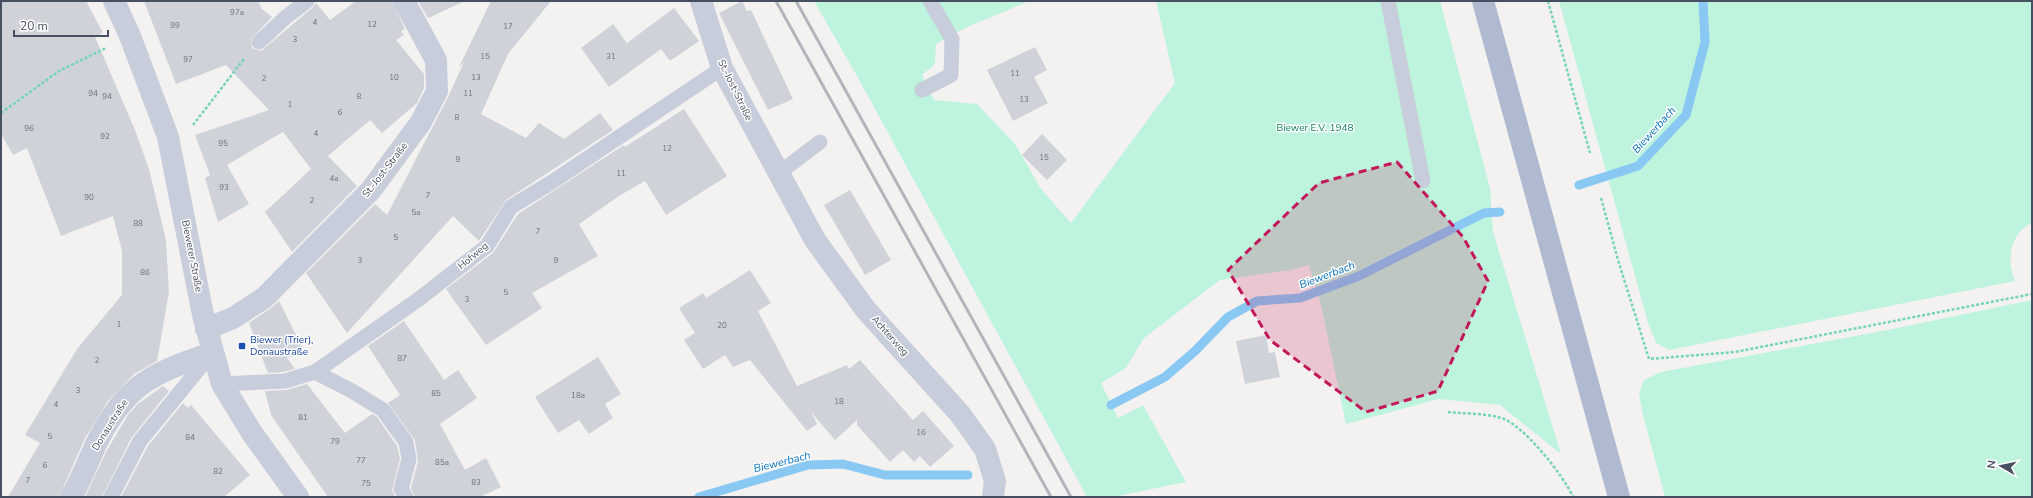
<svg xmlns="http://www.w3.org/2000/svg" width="2033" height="498" font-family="'Nunito Sans',sans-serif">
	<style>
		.green { fill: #bef3dd }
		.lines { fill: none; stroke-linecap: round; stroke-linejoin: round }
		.stream { stroke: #88c8f3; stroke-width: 9 }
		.building { fill: #d0d2d9 }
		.path { stroke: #73d4b7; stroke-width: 2.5; stroke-dasharray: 3 2; stroke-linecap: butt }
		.lane { stroke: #c7cdda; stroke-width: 15 }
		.street { stroke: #c7cdda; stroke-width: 22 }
		.primary { stroke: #afbad1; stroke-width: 22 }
		.rail { stroke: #b3b5bc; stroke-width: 3 }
		.marked { fill: #c2185b; fill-opacity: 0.2; stroke: #c2185b; stroke-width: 3; stroke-dasharray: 8 5; stroke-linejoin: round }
		.transit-dot { fill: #1a4fb4; stroke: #fff; stroke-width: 1.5 }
		.labels { text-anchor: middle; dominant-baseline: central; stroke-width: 3; stroke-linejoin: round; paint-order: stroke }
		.number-label { font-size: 8px; fill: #69707e }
		.street-label { font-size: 10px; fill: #475060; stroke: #fff }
		.park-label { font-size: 10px; fill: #118360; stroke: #fff }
		.transit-label { font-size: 10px; fill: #164399; stroke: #fff; text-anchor: start }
		.water-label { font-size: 11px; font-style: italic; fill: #026fb8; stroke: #fff }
	</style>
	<rect width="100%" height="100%" fill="#f4f2f1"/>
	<g class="green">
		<path d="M814,1h215l-66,28 -27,15 -1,20 -13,11 12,25 43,4 38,40 26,45 30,34 104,-140 -19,-82h284l50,187 3,44 68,222 -61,-49 -61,-6 -93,25 -25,-119 -12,-40 -18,5 -71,10 -76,58 -18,30 -25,15 17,35 25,-13 43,77 -73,15h-26l-230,-421z"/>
		<path d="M1559,1h473v222c-22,10 -26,37 -17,58l-346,69 -13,-7 -8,-20z"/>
		<path d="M2032,300v197h-367l-23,-86 -3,-18 5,-13 17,-8 227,-42z"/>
	</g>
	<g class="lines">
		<g class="stream">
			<path d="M1579,185l59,-19 48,-51 19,-73 -2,-41"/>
			<path d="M1111,405l54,-28 30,-26 33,-34 29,-16 43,-3 59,-22 125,-63 16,-1"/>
			<path d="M699,497l109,-32 35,-1 42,11h83"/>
		</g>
	</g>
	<g class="building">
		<path d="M1,1h85l17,32 -8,4 40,93 14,39 17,71 3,52 -12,69 -23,13 -26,27 -23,37 -26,59h-51l32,-54 -15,-8 52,-86 45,-54v-44l-9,-35 -52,20 -34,-88 -14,7 -12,-21z"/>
		<path d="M144,1h114l4,8 10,8 -21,22 1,9 9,3 51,-43 4,-5 14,17 26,-19h36l13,28 -4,2 3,4 -8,5 28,34v14l-7,15 -35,30 -12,-13 -42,36 29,30 -65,66 -27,-40 46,-43 -28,-37 -56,33 22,39 -31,18 -13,-44 5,-3 -15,-40 74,-25 -43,-45 -50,19z"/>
		<path d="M418,1h47l-37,17z"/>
		<path d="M491,1h60l-43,53 -27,60 45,24 13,-15 25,16 36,-26 13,17 -107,70 -27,41 -26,-25 -106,117 -41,-60 69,-69 12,11 61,-118 16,-35 -5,5z"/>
		<path d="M742,1l5,10 4,-1 42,89 -25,11 -49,-97z"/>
		<path d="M674,8l25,33 -29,20 -9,-12 -52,38 -28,-39 32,-24 14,19z"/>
		<path d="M1035,47l12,23 -13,7 14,26 -35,18 -26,-51z"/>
		<path d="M684,109l43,67 -61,39 -21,-34 -26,15 -40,28 19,32 -66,37 10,15 -56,37 -40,-56 47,-36 25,-39 106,-69 1,2z"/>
		<path d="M1042,134l25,26 -20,20 -25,-25z"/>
		<path d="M850,190l41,70 -26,15 -41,-70z"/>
		<path d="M750,270l21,33 -13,8 39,75 50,-21 2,4 11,-9 53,60 10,-9 31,35 -24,21 -10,-11 -6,6 -11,-12 -13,12 -33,-37v-5l-22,20 -24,-28 6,12 -10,7 -57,-71 -17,7 -8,-12 -22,14 -19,-29 11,-7 -16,-25 24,-15 3,5z"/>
		<path d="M279,301l26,52 -18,5 8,11 -12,3 -15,1 -19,-50 22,-15z"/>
		<path d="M404,321l40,59 14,-10 19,28 -37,26 25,46 21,-12 15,29 -21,10h-65l-4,-9 7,-27 -3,-21 -27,-37 12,-8 -32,-49z"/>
		<path d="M1266,335l3,18 6,-1 5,25 -35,7 -9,-43z"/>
		<path d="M598,357l23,37 -16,10 8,14 -24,16 -10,-14 -21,13 -23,-36z"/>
		<path d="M307,384l38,49 27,-19 5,3 20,29 3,13 -8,31 3,7h-67l-57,-82 -6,-24 21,-1z"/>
		<path d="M163,386l6,5 -37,46 -30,60h-17l22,-47 21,-35 10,-11z"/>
		<path d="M183,403l5,5 3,-3 59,70 -26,22h-103l27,-51z"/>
	</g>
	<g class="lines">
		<g class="path">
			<path d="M1548,1l42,152"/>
			<path d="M1,113l58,-42 47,-23"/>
			<path d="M193,125l51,-66"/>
			<path d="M1601,198l17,62 31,99 86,-7 297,-58"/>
			<path d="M1448,412c17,2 37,1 53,6 22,6 63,58 72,79"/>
		</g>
		<g class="lane">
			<path d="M1388,1l35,180"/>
			<path d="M259,42l27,-25 21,-16"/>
			<path d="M922,90l29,-15 1,-36 -22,-38"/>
			<path d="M779,173l41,-31"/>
			<path d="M315,372l37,19 31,19 23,32 3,17 -8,30 5,8"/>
			<path d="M222,384l63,-3 30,-9 104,-73 68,-53 24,-39 41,-25 170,-114"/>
			<path d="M111,497l29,-56 71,-87"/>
		</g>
		<g class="street">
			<path d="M114,1l16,35 38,101 35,178 19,69 30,49 46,64"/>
			<path d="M701,1l21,67 93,172 51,70 94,104 25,35 10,32 -2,16"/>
			<path d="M206,329l27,-11 31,-20 107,-108 50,-68 16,-31 -1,-31 -32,-59"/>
			<path d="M71,497c10,-17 17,-35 25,-53 29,-59 56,-71 116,-91"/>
		</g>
		<path class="primary" d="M1483,1l136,496"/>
		<g class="rail">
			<path d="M776,1l275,496"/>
			<path d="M796,1l275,496"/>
		</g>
	</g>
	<path class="marked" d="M1397,162l66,75 25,44 -50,110 -72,21 -96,-72 -42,-70 91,-87z"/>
	<rect class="transit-dot" x="238" y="342" width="8" height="8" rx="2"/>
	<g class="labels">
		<g class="number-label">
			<text x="237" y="12">97a</text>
			<text x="315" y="22">4</text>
			<text x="372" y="24">12</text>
			<text x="175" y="25">99</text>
			<text x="508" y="26">17</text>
			<text x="295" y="39">3</text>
			<text x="485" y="56">15</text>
			<text x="611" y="56">31</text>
			<text x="188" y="59">97</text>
			<text x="1015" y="73">11</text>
			<text x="394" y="77">10</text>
			<text x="476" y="77">13</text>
			<text x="264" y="78">2</text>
			<text x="93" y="93">94</text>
			<text x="468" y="93">11</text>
			<text x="107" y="96">94</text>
			<text x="359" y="96">8</text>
			<text x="1024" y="99">13</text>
			<text x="290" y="104">1</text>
			<text x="340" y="112">6</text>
			<text x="457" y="117">8</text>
			<text x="29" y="128">96</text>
			<text x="316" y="133">4</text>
			<text x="105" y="136">92</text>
			<text x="223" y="143">95</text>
			<text x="667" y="148">12</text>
			<text x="1044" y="157">15</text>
			<text x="458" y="159">9</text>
			<text x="621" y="173">11</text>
			<text x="334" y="178">4a</text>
			<text x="224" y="187">93</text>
			<text x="428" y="195">7</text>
			<text x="89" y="197">90</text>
			<text x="312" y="200">2</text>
			<text x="416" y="212">5a</text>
			<text x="138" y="223">88</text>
			<text x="538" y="231">7</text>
			<text x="396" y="237">5</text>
			<text x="360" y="260">3</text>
			<text x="556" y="260">9</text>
			<text x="145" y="272">86</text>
			<text x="506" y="292">5</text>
			<text x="467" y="299">3</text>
			<text x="119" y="324">1</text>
			<text x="722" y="325">20</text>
			<text x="402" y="358">87</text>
			<text x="97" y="360">2</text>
			<text x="78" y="390">3</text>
			<text x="436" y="393">85</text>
			<text x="578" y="395">18a</text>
			<text x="839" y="401">18</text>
			<text x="56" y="404">4</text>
			<text x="303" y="417">81</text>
			<text x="921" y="432">16</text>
			<text x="50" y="436">5</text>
			<text x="190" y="437">84</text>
			<text x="335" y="441">79</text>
			<text x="361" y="460">77</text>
			<text x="442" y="462">85a</text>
			<text x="45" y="465">6</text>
			<text x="218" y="471">82</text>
			<text x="28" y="480">7</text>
			<text x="476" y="482">83</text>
			<text x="366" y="483">75</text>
		</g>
		<g class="street-label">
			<text transform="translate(735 90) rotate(64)">St.-Jost-Straße</text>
			<text transform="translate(385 170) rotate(-52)">St.-Jost-Straße</text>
			<text transform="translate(192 256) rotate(79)">Biewerer Straße</text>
			<text transform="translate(473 256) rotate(-40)">Hofweg</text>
			<text transform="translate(890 336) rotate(48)">Achterweg</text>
			<text transform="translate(110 425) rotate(-58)">Donaustraße</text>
		</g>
		<g class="park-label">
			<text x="1315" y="128">Biewer E.V. 1948</text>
		</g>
		<g class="transit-label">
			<text x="250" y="340">Biewer (Trier),<tspan x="250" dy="12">Donaustraße</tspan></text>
		</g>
		<g class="water-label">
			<text transform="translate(1654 130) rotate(-48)">Biewerbach</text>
			<text transform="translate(1327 275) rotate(-21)">Biewerbach</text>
			<text transform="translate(782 462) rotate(-14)">Biewerbach</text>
		</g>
	</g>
	<rect width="2033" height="498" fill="none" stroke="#475060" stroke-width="4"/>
	<g transform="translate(2001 466) rotate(279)" stroke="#ffffff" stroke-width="3" paint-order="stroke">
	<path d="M0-3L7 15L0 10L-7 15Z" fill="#475060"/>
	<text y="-6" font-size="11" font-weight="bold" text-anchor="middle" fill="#475060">N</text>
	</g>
	<path d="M14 30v6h94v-6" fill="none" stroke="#475060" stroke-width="2"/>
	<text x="20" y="30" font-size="12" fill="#475060" stroke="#ffffff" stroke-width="3" paint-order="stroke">20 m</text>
</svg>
